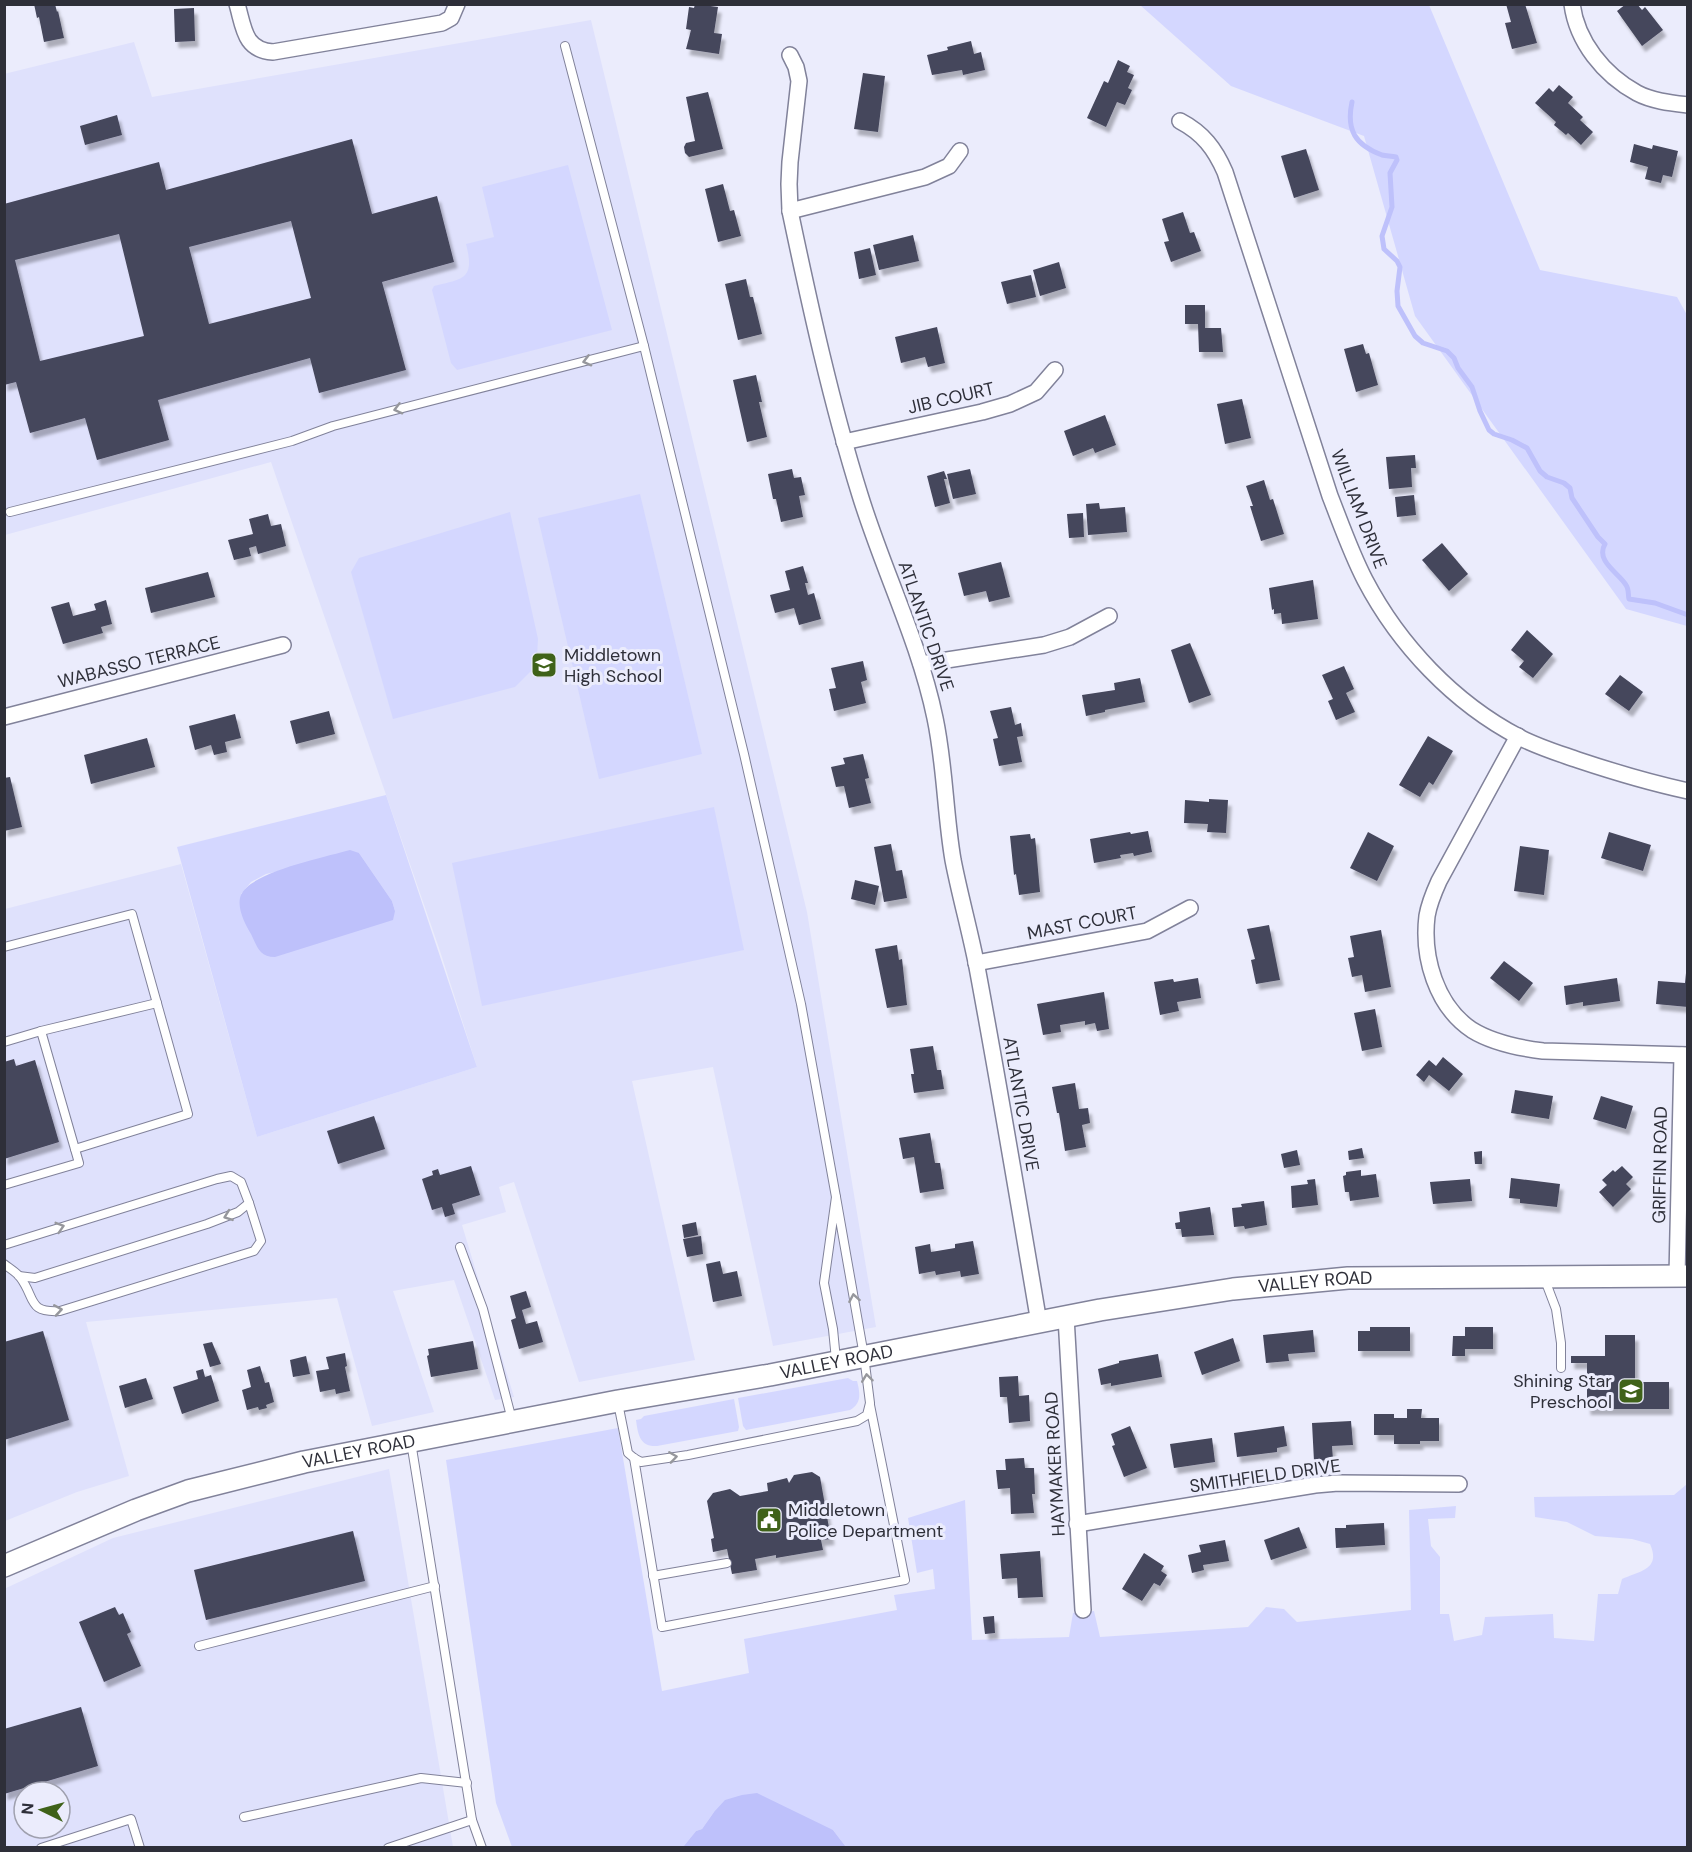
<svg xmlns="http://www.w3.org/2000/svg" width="1692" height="1852" font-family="'DM Sans',sans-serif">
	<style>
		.built { fill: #dfe1fc; fill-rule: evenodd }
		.green { fill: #d4d7ff; fill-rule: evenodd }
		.water { fill: #bec1fb }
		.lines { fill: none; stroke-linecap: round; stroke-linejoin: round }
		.stream { stroke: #bec1fb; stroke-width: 5 }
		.building { fill: #45465b; fill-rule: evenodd; filter: url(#shadow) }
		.service-casing { stroke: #81829a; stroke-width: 10 }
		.minor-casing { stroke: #81829a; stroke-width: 18 }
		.secondary-casing { stroke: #81829a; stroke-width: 24 }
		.service { stroke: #fff; stroke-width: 8 }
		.minor { stroke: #fff; stroke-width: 15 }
		.secondary { stroke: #fff; stroke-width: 21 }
		.oneway { stroke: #96979c }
		.labels { text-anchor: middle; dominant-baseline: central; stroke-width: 6; stroke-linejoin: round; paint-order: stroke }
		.street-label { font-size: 18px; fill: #2e2f39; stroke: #ebecfc }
		.poi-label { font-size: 18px; fill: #2e2f39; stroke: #ebecfc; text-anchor: start }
	</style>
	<defs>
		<filter id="shadow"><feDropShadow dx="3.5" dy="6" stdDeviation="1.5" flood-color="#0004"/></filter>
	</defs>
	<rect width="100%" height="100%" fill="#ebecfc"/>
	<g class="built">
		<path d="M591,20l216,892 69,415 -103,19 -60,-279 -81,14 63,279 -116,22 -65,-200 -15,5 7,25 -44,13 52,172 -19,3 -41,-120 -61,11 41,121 -62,14 -35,-128 -251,24 43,154 -52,16 -72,29v-612l176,-45 76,273 220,-70 -37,-116 -169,-489 -266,73 -1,-461 130,-32 18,55z"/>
		<path d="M389,1469l64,378h-448l-1,-258 109,-51zM24,1792h36v36h-36z"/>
	</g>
	<g class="green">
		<path d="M1140,5h289l111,265 137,27 10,18v311l-61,-17 -211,-293 -51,-180 -133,-50z"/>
		<path d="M568,165l44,165 -155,40 -6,-7 -19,-73 2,-4c30,-7 41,-7 32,-42l28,-7 -12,-50z"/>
		<path d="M640,494l62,260 -103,25 -61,-261z"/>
		<path d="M510,512l28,127 -1,17 -5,14 -17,17 -122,32 -42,-147 8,-14z"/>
		<path d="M386,795l91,272 -220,70 -80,-290zM359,853l33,48 3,10 -154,-17 10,-12 15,-8z"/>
		<path d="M714,807l30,143 -262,56 -30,-143z"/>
		<path d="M848,1378l5,3h4c3,12 5,22 -7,29l-104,20 -3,-4 -5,-28z"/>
		<path d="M734,1399l5,28 -1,4 -81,15c-17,1 -19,-11 -21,-26l5,-1 3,-3z"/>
		<path d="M618,1428l44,263 87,-18 -5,-34 153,-29 -3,-15 41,-6 -2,-20 -16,4 -9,-55 57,-18 7,140 97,-3 4,-24 21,-2 6,26 148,-10 18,-20 18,2 13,13 114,-12 -2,-100 47,-4 -1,12 -27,1 3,27 9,11v57h9l5,27 28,-6 3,-18 68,-3 1,24 40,3 4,-47h20l4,-15c19,-8 39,-10 28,-35l-18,-5 -37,-3 -28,-14 -32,-5 -1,-20 140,-2 13,-11v363h-841l-13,-17 -119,-18 -12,17 -6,2 -13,16h-171l-16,-44 -50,-343z"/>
	</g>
	<g class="water">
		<path d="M350,850l9,3 33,48 3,10 -2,9 -118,37c-16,0 -18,-11 -24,-23 -6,-10 -15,-27 -10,-39 9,-23 85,-38 109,-45z"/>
		<path d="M757,1793l76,37 13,17h-163l13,-16 6,-2 12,-17 11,-12 17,-5z"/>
	</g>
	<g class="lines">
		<path class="stream" d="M1352,102c-6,28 3,43 30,53 4,1 9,1 14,2l1,3 -7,13 2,34 -10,29 2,13 13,12 3,6 -3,24 1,15 17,30 8,7 24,8 7,7 4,10 14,19 8,24 9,19 5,4 18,6 15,8 13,23 7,6 17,6 6,5 2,10 26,39 7,7c-10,17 14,29 21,41 3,4 2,10 3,14l26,4 33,12"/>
	</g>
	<g class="building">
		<path d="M34,4h21l2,8 1,-1 6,27 -20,4 -5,-25 -2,1z"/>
		<path d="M695,4l23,3 -4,26 8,1 -3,20 -33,-5 5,-19 -5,-1 3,-22 5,1z"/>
		<path d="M1506,4h19l12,39 -25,6 -7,-26 6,-1z"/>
		<path d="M1626,4h11l5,6 3,-3 18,23 -21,16 -25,-35z"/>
		<path d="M194,8l1,33 -20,1 -1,-33z"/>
		<path d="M971,41l3,13 7,-2 4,18 -22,5 -1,-5 -30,5 -5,-20 21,-5 -1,-3z"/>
		<path d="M1118,60l12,6 -3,6 7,3 -6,13 4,2 -7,15 -8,-3 -11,25 -19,-9 17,-37 4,2z"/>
		<path d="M863,73l22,3 -7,56 -24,-3z"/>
		<path d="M1559,85l14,12 -5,6 15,14 -3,3 13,12 -12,13 -13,-12 -2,2 -12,-10 2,-3 -21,-19 14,-15 4,4z"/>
		<path d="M708,92l15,57 -34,8 -4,-4 -1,-6 2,-4 9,-2 -9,-44z"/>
		<path d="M117,115l5,20 -37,10 -5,-19z"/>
		<path d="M352,139l20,75 65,-18 17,66 -72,20 24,88 -87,23 -9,-35 -152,42 11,40 -72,20 -12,-42 -55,15 -14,-51 -12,3v-181l155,-42 7,28zM291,221l20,77 -102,26 -20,-77zM119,234l25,102 -104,25 -25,-101z"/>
		<path d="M1634,144l18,5 1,-4 25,6 -6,26 -9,-2 -2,8 -16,-4 3,-12 -18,-5z"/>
		<path d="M1306,149l13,41 -25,8 -13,-42z"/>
		<path d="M723,184l7,27 4,-1 7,26 -23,6 -13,-53z"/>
		<path d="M1183,212l7,21 4,-1 7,19 -30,11 -7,-20 5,-1 -7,-22z"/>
		<path d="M913,235l6,26 -40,9 -6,-25z"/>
		<path d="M870,248l6,27 -17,4 -5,-27z"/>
		<path d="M1059,262l7,26 -26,8 -7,-26z"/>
		<path d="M1031,275l5,22 -29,7 -6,-22z"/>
		<path d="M746,279l4,18h3l9,37 -24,6 -13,-56z"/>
		<path d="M1185,305h20v23h16l2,24h-24l-1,-28h-13z"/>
		<path d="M937,327l8,36 -17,4 -3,-10 -24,6 -6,-26z"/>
		<path d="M1363,344l3,10 3,-1 9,32 -22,7 -12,-43z"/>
		<path d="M756,375l6,27h-3l8,35 -20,5 -14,-62z"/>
		<path d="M1242,399l9,39 -26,6 -8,-40z"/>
		<path d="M1105,415l11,30 -21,8 -2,-5 -20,8 -9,-25z"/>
		<path d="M1415,455l1,13h-5l1,19 -23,2 -3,-32z"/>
		<path d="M792,469l2,9 7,-1 4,18 -6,1 4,21 -22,5 -5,-23h-3l-5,-25z"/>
		<path d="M970,469l6,25 -23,5 -6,-25z"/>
		<path d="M944,471l3,8h-3l6,24 -15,4 -8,-31z"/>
		<path d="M1264,480l6,20 3,-1 11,35 -23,7 -11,-35h3l-7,-20z"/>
		<path d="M1414,495l2,20 -19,2 -2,-20z"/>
		<path d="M1099,503l1,6 25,-2 2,25 -39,3 -2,-31z"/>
		<path d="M1083,513l1,24 -15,1 -2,-24z"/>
		<path d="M268,514l3,12 10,-2 5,22 -28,8 -2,-8 -7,2 2,8 -17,4 -6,-20 25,-6 -4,-15z"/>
		<path d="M1442,543l26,31 -19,17 -27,-31z"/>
		<path d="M1001,562l9,35 -21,5 -3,-11 -22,5 -6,-23z"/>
		<path d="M803,566l5,17h-3l3,12 6,-2 7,26 -22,6 -5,-17 -19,5 -5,-18 20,-5 -5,-19z"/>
		<path d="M208,572l7,25 -64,16 -6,-25z"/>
		<path d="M1313,580l5,39 -36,5 -1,-11 -7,1v-5l-2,1 -3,-22z"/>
		<path d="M106,600l6,24 -11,3 2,6 -40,11 -12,-37 18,-5 4,14 23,-6 -2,-6z"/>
		<path d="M1527,630l26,24 -20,24 -14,-11 5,-6 -13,-11z"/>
		<path d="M1190,643l21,52 -22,8 -18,-53z"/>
		<path d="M863,661l4,19 -6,2 5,21 -32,8 -5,-22 7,-1 -5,-20z"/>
		<path d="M1344,666l10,23 -8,4 9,19 -19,8 -8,-19 5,-2 -11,-24z"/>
		<path d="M1620,675l23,17 -14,19 -24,-17z"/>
		<path d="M1140,678l5,24 -40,8v2l-19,4 -4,-21 33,-5 -1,-7z"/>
		<path d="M1011,707l4,18 6,-2 2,13 -6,1 5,25 -23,4 -6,-27 5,-1 -8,-27z"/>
		<path d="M329,711l6,23 -39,10 -6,-23z"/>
		<path d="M235,714l6,24 -16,4 2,10 -13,3 -3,-10 -16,5 -6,-24z"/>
		<path d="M1428,736l25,15 -20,34 -4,-3 -9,15 -21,-12z"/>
		<path d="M147,738l8,29 -64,17 -7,-29z"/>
		<path d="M863,754l6,24 -4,1 6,24 -22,5 -5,-22 -8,1 -5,-20 14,-3 -2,-6z"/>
		<path d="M10,777l12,50 -18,4v-53z"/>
		<path d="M1209,799l19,1 -2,33 -19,-1 1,-8 -24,-1 1,-23 24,2z"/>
		<path d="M1148,831l4,21 -18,4 -1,-3 -13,2 1,3 -27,5 -4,-24 40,-7 1,2z"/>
		<path d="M1368,832l26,14 -17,35 -27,-13z"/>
		<path d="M1609,832l42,13 -8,26 -42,-13z"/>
		<path d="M1030,834l1,5 4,-1 1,9 4,45 -21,3 -3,-21 -2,1 -4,-39z"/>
		<path d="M891,844l5,27 6,-1 5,28 -23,4 -10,-55z"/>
		<path d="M1520,846l29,4 -5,45 -30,-4z"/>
		<path d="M855,880l24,6 -4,19 -24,-6z"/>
		<path d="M1269,925l11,55 -24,4 -5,-24 4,-1 -8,-30z"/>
		<path d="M1381,930l10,57 -26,5 -3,-17 -10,2 -4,-19 6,-1 -4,-21z"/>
		<path d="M897,945l2,15 3,-1 5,46 -20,3 -12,-59z"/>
		<path d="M1504,961l29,22 -14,18 -29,-23z"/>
		<path d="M1686,973h2v34l-32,-3 2,-23 27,2z"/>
		<path d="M1198,978l3,20 -24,4 2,9 -19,4 -6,-33 19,-3 1,3z"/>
		<path d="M1617,978l3,23 -37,5v-4l-17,3 -2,-19z"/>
		<path d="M1104,992l5,37 -12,2 -2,-8 -10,2v-4l-25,4 1,7 -18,3 -6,-31z"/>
		<path d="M1375,1009l7,38 -20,4 -8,-38z"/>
		<path d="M933,1046l4,24h4l3,19 -30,4 -3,-19h3l-4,-25z"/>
		<path d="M1443,1057l20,17 -14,17 -20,-16 -5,7 -8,-7 13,-15 7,6z"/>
		<path d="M14,1059l2,7 19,-6 24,82 -55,17v-97z"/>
		<path d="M1075,1083l4,26 9,-1 2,15 -8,2 4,22 -21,4 -6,-38h-2l-5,-26z"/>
		<path d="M1515,1090l38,6 -4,23 -38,-6z"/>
		<path d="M1601,1096l32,10 -7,23 -33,-10z"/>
		<path d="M374,1116l11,33 -47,15 -11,-33z"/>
		<path d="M930,1133l5,30h5l4,26 -24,4 -6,-36 -11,2 -4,-21z"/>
		<path d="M1362,1148l2,10 -15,2 -1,-9z"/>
		<path d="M1297,1150l3,15 -16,3 -3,-14z"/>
		<path d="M1482,1151v13h-7l-1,-12z"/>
		<path d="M471,1166l9,29 -28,9 3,10 -10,3 -3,-10 -10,3 -10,-31 11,-4 -1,-4 6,-2 2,6z"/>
		<path d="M1622,1166l11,11 -7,7 5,5 -18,18 -14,-15 8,-7 -5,-5 11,-10 2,2z"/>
		<path d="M1361,1170v6l15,-2 3,23 -29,4 -1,-9h-4l-2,-16 3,-1v-3z"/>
		<path d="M1511,1178l49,6 -3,23 -37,-4v-4l-11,-1z"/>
		<path d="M1315,1179l3,26 -26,3 -1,-22 17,-2 -1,-4z"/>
		<path d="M1470,1179l2,22 -39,3 -3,-22z"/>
		<path d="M1264,1201l3,24 -22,4 -1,-3 -10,1 -2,-19 10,-1 -1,-3z"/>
		<path d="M1210,1207l4,28 -32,2 -1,-8h-5l-1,-6 5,-1 -1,-10z"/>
		<path d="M696,1222l2,13 -14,3 -2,-13z"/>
		<path d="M701,1236l2,18 -16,3 -4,-18z"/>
		<path d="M973,1241l6,33 -18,3 -1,-6 -24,4 -1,-4 -16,3 -4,-27 15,-3 1,8 24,-4v-4z"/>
		<path d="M720,1261l3,13 14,-3 5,25 -29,6 -7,-38z"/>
		<path d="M526,1291l5,16 -9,3 4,14 11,-3 6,21 -24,7 -8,-29 5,-2 -6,-22z"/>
		<path d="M1370,1327h40v24h-52v-20h12z"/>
		<path d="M1465,1327h28v22h-28v7h-13l1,-20h12z"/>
		<path d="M1313,1330l2,22 -27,2 1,7 -23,2 -3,-28z"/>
		<path d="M43,1331l26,89 -65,20v-98z"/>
		<path d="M1605,1335h30v47h34v27h-82v-46h-16v-7h34z"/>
		<path d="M1233,1338l7,23 -38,14 -8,-23z"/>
		<path d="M473,1341l5,28 -47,8 -4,-21 2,-1 -1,-6z"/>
		<path d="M212,1342l9,22 -11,3 -7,-23z"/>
		<path d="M345,1353l2,13 -2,1 5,24 -14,3 -1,-5 -15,3 -4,-21 13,-2 -3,-12z"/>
		<path d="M1158,1354l4,23 -51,9v-3l-10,2 -3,-16 21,-6v-2z"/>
		<path d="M306,1356l4,18 -17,3 -3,-17z"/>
		<path d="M260,1366l5,17 4,-1 5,20 -8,3 1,3 -8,2 -1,-3 -11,3 -5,-20 9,-3 -4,-17z"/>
		<path d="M203,1369l2,8 6,-2 8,26 -37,13 -9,-27 25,-8 -2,-8z"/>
		<path d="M1018,1376l1,20 10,-1 1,26 -21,2 -2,-26h-7l-1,-20z"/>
		<path d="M146,1378l7,21 -28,9 -6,-22z"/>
		<path d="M1407,1409h15l-1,9h18v23h-19v3h-26v-9h-20v-21h20v4h13z"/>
		<path d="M1351,1421l2,24 -21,1 1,14 -19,1 -2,-38z"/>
		<path d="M1130,1426l17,42 -23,9 -12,-31 3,-1 -4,-11z"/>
		<path d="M1284,1426l3,20 -10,2v4l-40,5 -3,-24z"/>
		<path d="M1212,1438l3,24 -41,6 -4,-24z"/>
		<path d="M1024,1458l1,10h9l1,26h-3l2,19 -23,1 -1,-26 -12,1 -2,-19h10l-1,-11z"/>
		<path d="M812,1472l8,5 11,62 -10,1 2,10 -47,8v-3l-21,4 2,11 -25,4 -5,-25 -14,3 -2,-13 3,-1 -7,-37 6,-8 17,-4 10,7 28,-5 -1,-8 20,-5 2,5 5,-8z"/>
		<path d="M1384,1523l1,22 -49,3 -1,-20h11v-3z"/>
		<path d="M1299,1527l8,21 -36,12 -7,-20z"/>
		<path d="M353,1531l12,50 -159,39 -12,-50z"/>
		<path d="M1225,1540l4,21 -26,4 1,5 -12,3 -4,-18 13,-3 -2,-7z"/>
		<path d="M1040,1551l3,46 -25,1 -1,-20 -15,1 -2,-25z"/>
		<path d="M1144,1553l20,13 -3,5 6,4 -7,11 -6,-3 -12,18 -20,-12z"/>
		<path d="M115,1607l4,8 4,-2 8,19 -4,2 14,32 -37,16 -25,-60z"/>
		<path d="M994,1616l1,17 -10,1 -2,-17z"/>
		<path d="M81,1707l17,59 -94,28v-65z"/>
	</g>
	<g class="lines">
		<g class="service-casing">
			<g id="service">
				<path d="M565,46l79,300 100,408 57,250 35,193"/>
				<path d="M10,512l282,-71 41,-15 311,-80"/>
				<path d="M4,947l128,-33 56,200 -113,35"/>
				<path d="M41,1031l116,-28"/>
				<path d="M4,1042l37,-11 38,132 -75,22"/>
				<path d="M4,1245l213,-66 14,-3 10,6 8,21 -11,9 -31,12 -172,54 -16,-2"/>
				<path d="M460,1247l23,62 29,111"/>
				<path d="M4,1264c5,4 12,8 16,13 16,21 7,36 40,34l194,-60 7,-10 -12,-38"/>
				<path d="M1545,1280l11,29 5,34v25"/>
				<path d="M618,1403l10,50 6,5 7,4 47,-7 169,-34 10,-6 3,-12 -6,-47 -28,-159 -12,86 9,46 3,31"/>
				<path d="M411,1442l61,378 10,28"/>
				<path d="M634,1458l28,169 243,-47 -35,-175"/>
				<path d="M653,1576l74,-13"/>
				<path d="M199,1646l236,-60"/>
				<path d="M244,1817l177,-39 46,5"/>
				<path d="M41,1848l90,-29 9,29"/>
				<path d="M388,1848l84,-28"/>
			</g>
		</g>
		<g class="minor-casing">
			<g id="minor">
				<path d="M237,4c7,24 7,46 36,48l169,-29 9,-5 6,-14"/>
				<path d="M1572,4c5,38 32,71 65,89 15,8 34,10 51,12"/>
				<path d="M790,55l6,12 3,14 -9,81 -1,22 1,27c20,95 41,191 70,284 23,75 59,146 75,223 10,47 10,95 18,142 7,36 17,71 24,107 22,118 42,237 62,356"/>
				<path d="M1180,121c23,12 35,28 45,51l105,324c11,28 21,57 35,84 34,65 89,123 154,157 19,10 39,16 59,23 36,12 73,23 110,31"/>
				<path d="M790,211l135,-34 24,-11 11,-15"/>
				<path d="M844,442l138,-30 28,-8 26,-12 19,-22"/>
				<path d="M921,664l123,-19 26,-8 39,-21"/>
				<path d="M4,717l279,-72"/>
				<path d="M1518,736l-79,145c-5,11 -10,23 -12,35 -5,41 9,90 45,114 21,13 47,18 71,21l145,4"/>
				<path d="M976,963l171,-32 43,-23"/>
				<path d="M1677,1276l5,-221"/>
				<path d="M1066,1317l17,293"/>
				<path d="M1077,1524l238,-39 23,-2 121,1"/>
			</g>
		</g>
		<g class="secondary-casing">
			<g id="secondary">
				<path id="s1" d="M4,1566l132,-56 52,-19 116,-29 314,-61 152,-26 330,-65 133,-21 115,-11 340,-2"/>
			</g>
		</g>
		<use href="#service" class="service"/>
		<use href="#minor" class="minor"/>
		<use href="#secondary" class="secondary"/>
	</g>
	<defs><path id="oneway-chevron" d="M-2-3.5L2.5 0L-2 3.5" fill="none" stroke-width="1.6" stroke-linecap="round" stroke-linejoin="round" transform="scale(1.5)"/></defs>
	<g class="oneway">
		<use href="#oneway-chevron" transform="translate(587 361) rotate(166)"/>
		<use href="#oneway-chevron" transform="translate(398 409) rotate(165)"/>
		<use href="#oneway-chevron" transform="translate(228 1216) rotate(160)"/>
		<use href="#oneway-chevron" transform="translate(60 1227) rotate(-17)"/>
		<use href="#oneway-chevron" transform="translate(854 1298) rotate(-100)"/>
		<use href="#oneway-chevron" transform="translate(58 1310) rotate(-9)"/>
		<use href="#oneway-chevron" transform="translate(867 1378) rotate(-97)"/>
		<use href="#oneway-chevron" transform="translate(673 1457) rotate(-8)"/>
	</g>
	<defs>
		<g id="school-square" transform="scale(1.35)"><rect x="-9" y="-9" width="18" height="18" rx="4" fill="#3f6219" stroke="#ebecfc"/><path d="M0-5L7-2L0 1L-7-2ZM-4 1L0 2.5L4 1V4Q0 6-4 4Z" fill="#fff"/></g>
		<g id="civic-square" transform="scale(1.35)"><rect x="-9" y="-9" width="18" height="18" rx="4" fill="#3f6219" stroke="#ebecfc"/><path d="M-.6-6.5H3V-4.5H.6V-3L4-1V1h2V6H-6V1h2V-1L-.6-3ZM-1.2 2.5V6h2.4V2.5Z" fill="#fff"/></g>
	</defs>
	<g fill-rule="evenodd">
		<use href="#school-square" x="544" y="665"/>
		<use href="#school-square" x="1631" y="1391"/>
		<use href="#civic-square" x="769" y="1520"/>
	</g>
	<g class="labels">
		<g class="street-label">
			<text transform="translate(951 398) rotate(-13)">JIB COURT</text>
			<text transform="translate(1359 509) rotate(69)">WILLIAM DRIVE</text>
			<text transform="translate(926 626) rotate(71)">ATLANTIC DRIVE</text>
			<text transform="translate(139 662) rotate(-14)">WABASSO TERRACE</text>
			<text transform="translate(1082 923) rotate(-11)">MAST COURT</text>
			<text transform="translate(1021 1104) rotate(80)">ATLANTIC DRIVE</text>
			<text transform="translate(1660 1165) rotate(-89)">GRIFFIN ROAD</text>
			<text stroke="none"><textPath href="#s1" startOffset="1346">VALLEY ROAD</textPath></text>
			<text stroke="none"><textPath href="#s1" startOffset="860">VALLEY ROAD</textPath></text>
			<text stroke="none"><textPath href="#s1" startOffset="374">VALLEY ROAD</textPath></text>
			<text transform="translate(1055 1464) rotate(-93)">HAYMAKER ROAD</text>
			<text transform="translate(1265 1476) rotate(-8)">SMITHFIELD DRIVE</text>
		</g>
		<g class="poi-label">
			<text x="564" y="655">Middletown<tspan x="564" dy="21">High School</tspan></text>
			<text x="1612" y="1381" text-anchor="end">Shining Star<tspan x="1612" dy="21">Preschool</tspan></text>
			<text x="788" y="1510">Middletown<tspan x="788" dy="21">Police Department</tspan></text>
		</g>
	</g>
	<rect width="1692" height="1852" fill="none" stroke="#2e2f39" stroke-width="12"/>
	<g transform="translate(42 1810) rotate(275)"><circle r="28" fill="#ebecfc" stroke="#9fa0ae" stroke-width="1.5"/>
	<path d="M0-4.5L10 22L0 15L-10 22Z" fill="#3f6219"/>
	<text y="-9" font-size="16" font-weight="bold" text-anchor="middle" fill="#2e2f39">N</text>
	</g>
</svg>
